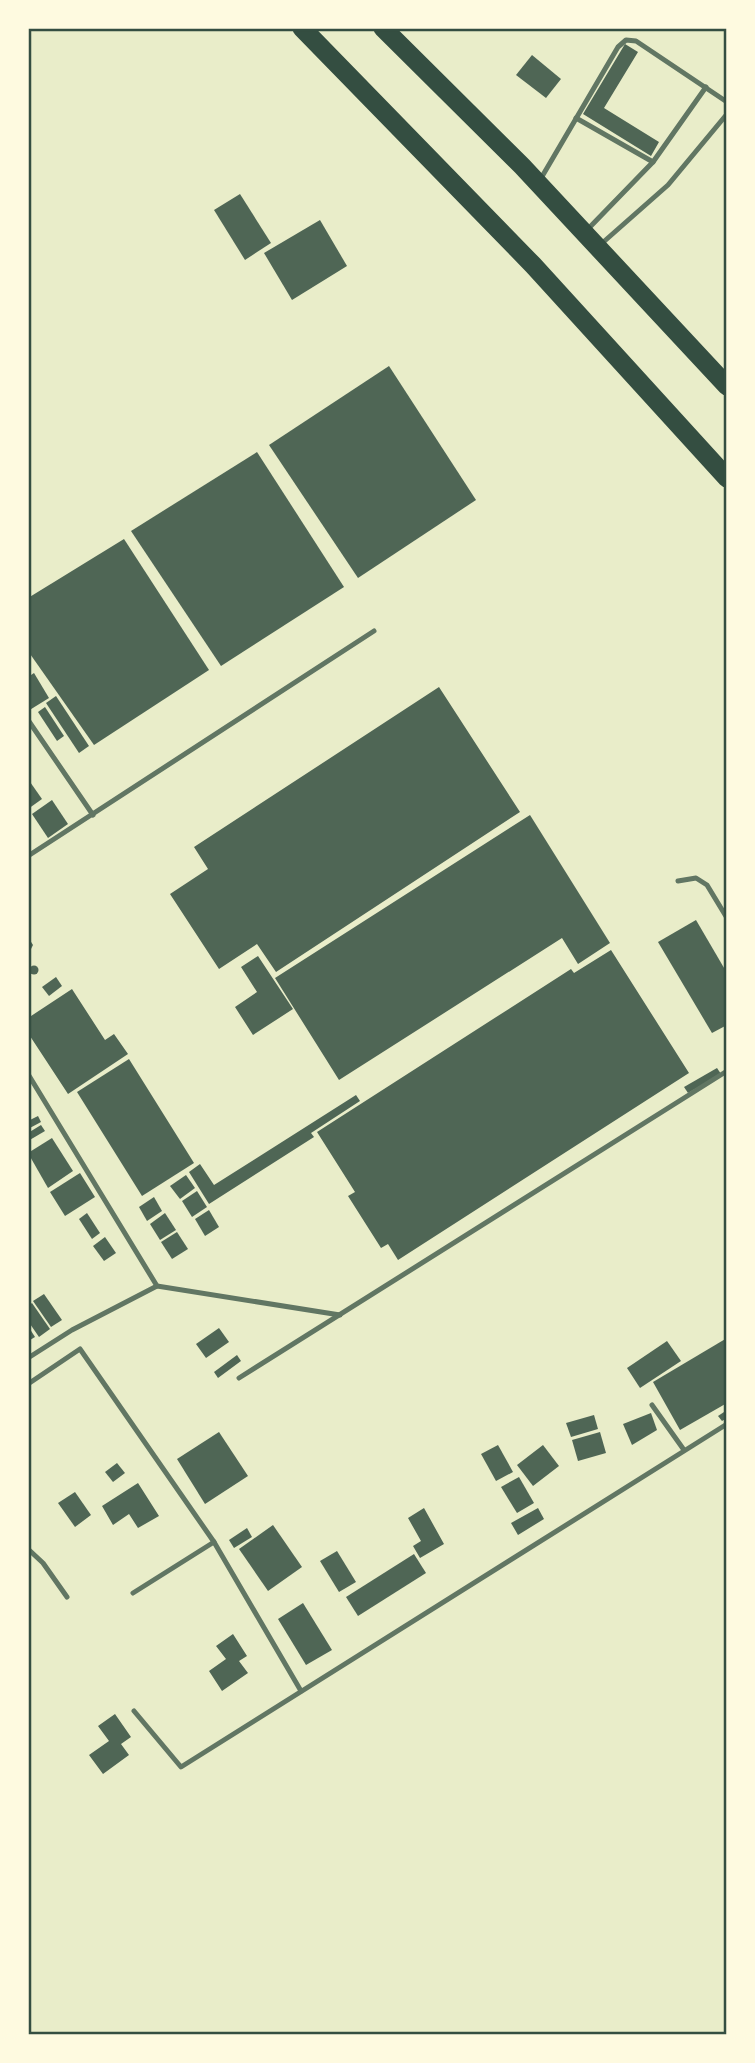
<svg xmlns="http://www.w3.org/2000/svg" width="755" height="2063" font-family="'Nunito Sans',sans-serif">
	<style>
		.building { fill: #4f6655 }
		.lines { fill: none; stroke-linecap: round; stroke-linejoin: round }
		.service { stroke: #617663; stroke-width: 5 }
		.motorway { stroke: #344e41; stroke-width: 19 }
		.neatline { fill: none; stroke: #344e41; stroke-width: 2.5 }
	</style>
	<rect width="100%" height="100%" fill="#e9edc9"/>
	<g class="building">
		<path d="M625,44l13,8 -34,56 55,34 -8,14 -68,-42z"/>
		<path d="M532,55l29,24 -15,19 -30,-23z"/>
		<path d="M240,194l31,49 -26,17 -31,-50z"/>
		<path d="M320,220l27,46 -55,34 -28,-47z"/>
		<path d="M389,366l87,134 -118,78 -89,-133z"/>
		<path d="M257,452l87,135 -123,79 -90,-135z"/>
		<path d="M124,539l85,131 -115,75 -66,-94v-53z"/>
		<path d="M34,673l15,25 -21,13v-34z"/>
		<path d="M439,687l81,125 -244,160 -19,-28 -38,25 -49,-75 38,-25 -14,-22z"/>
		<path d="M56,696l33,50 -10,7 -33,-50z"/>
		<path d="M45,707l19,29 -7,5 -19,-29z"/>
		<path d="M28,779l14,20 -14,10z"/>
		<path d="M52,800l16,24 -20,14 -16,-24z"/>
		<path d="M530,815l80,128 -32,21 -16,-26 -223,142 -64,-102z"/>
		<path d="M696,920l31,53v52l-15,8 -54,-91z"/>
		<path d="M28,937l5,8 -5,10z"/>
		<path d="M611,950l78,123 -291,187 -10,-16 -7,4 -33,-52 7,-4 -38,-60 254,-163 3,4z"/>
		<path d="M258,956l35,53 -40,26 -18,-28 22,-15 -16,-25z"/>
		<circle cx="34" cy="970" r="4.5"/>
		<path d="M56,977l6,9 -13,10 -7,-9z"/>
		<path d="M72,989l33,51 9,-6 14,20 -60,40 -40,-61v-15z"/>
		<path d="M129,1059l65,104 -52,33 -65,-104z"/>
		<path d="M717,1068l4,6 -33,19 -4,-6z"/>
		<path d="M356,1095l4,6 -49,32 3,4 -105,67 -20,-32 11,-8 14,21z"/>
		<path d="M38,1116l3,6 -13,7v-8z"/>
		<path d="M41,1125l4,6 -17,10v-8z"/>
		<path d="M52,1138l21,33 -25,17 -20,-35z"/>
		<path d="M80,1173l15,24 -30,19 -15,-24z"/>
		<path d="M186,1175l9,13 -15,11 -10,-13z"/>
		<path d="M197,1191l10,16 -15,10 -10,-16z"/>
		<path d="M154,1197l8,14 -15,10 -8,-14z"/>
		<path d="M209,1210l10,17 -14,9 -10,-17z"/>
		<path d="M87,1213l13,20 -8,6 -13,-20z"/>
		<path d="M165,1213l11,17 -16,10 -10,-16z"/>
		<path d="M177,1232l11,17 -16,10 -11,-17z"/>
		<path d="M105,1237l11,16 -12,8 -11,-15z"/>
		<path d="M44,1294l18,26 -11,7 -18,-26z"/>
		<path d="M32,1303l18,26 -11,8 -11,-16v-15z"/>
		<path d="M28,1326l7,11 -5,3 -2,-3z"/>
		<path d="M219,1328l10,14 -23,16 -10,-14z"/>
		<path d="M727,1338v65l-47,27 -27,-48z"/>
		<path d="M667,1341l14,20 -41,27 -13,-20z"/>
		<path d="M237,1355l4,6 -23,17 -4,-6z"/>
		<path d="M727,1410v8l-5,3 -4,-5z"/>
		<path d="M651,1413l6,17 -25,15 -9,-21z"/>
		<path d="M594,1415l4,14 -27,8 -5,-14z"/>
		<path d="M219,1432l29,44 -43,28 -28,-45z"/>
		<path d="M600,1432l6,21 -28,8 -6,-21z"/>
		<path d="M498,1445l15,27 -17,9 -15,-27z"/>
		<path d="M543,1445l16,21 -26,20 -16,-21z"/>
		<path d="M117,1463l8,10 -12,9 -8,-10z"/>
		<path d="M519,1477l15,26 -17,10 -16,-26z"/>
		<path d="M138,1483l21,33 -21,12 -9,-14 -16,11 -11,-19z"/>
		<path d="M75,1492l16,23 -16,12 -17,-24z"/>
		<path d="M424,1508l20,36 -24,14 -7,-12 8,-5 -13,-23z"/>
		<path d="M538,1508l6,11 -26,16 -7,-12z"/>
		<path d="M273,1525l29,42 -34,24 -29,-42z"/>
		<path d="M247,1528l5,9 -18,11 -5,-8z"/>
		<path d="M337,1551l19,31 -17,10 -19,-31z"/>
		<path d="M414,1554l12,19 -68,43 -12,-19z"/>
		<path d="M303,1603l29,47 -26,15 -28,-46z"/>
		<path d="M233,1634l14,22 -8,5 9,12 -26,18 -13,-20 17,-12 -10,-13z"/>
		<path d="M115,1714l16,23 -10,7 8,11 -26,19 -14,-19 20,-14 -11,-15z"/>
	</g>
	<g class="lines">
		<g class="service">
			<path d="M576,118l77,44"/>
			<path d="M540,180l78,-133 8,-7 10,1 91,61"/>
			<path d="M587,230l66,-68 53,-75"/>
			<path d="M600,245l68,-60 59,-71"/>
			<path d="M28,720l65,95"/>
			<path d="M28,856l346,-225"/>
			<path d="M678,881l18,-3 11,7 20,33"/>
			<path d="M28,1074l129,212 183,29"/>
			<path d="M28,1358l44,-28 85,-44"/>
			<path d="M239,1378l488,-307"/>
			<path d="M28,1384l52,-35 134,193 87,149"/>
			<path d="M652,1405l32,45"/>
			<path d="M28,1549l15,14 24,34"/>
			<path d="M133,1593l81,-51"/>
			<path d="M134,1711l47,56 546,-343"/>
		</g>
		<g class="motorway">
			<path d="M302,28l231,237 194,213"/>
			<path d="M383,28l139,138 205,220"/>
		</g>
	</g>
	<rect width="755" height="2063" fill="none" stroke="#fefae0" stroke-width="60"/>
	<rect x="30" y="30" width="695" height="2003" class="neatline"/>
</svg>
